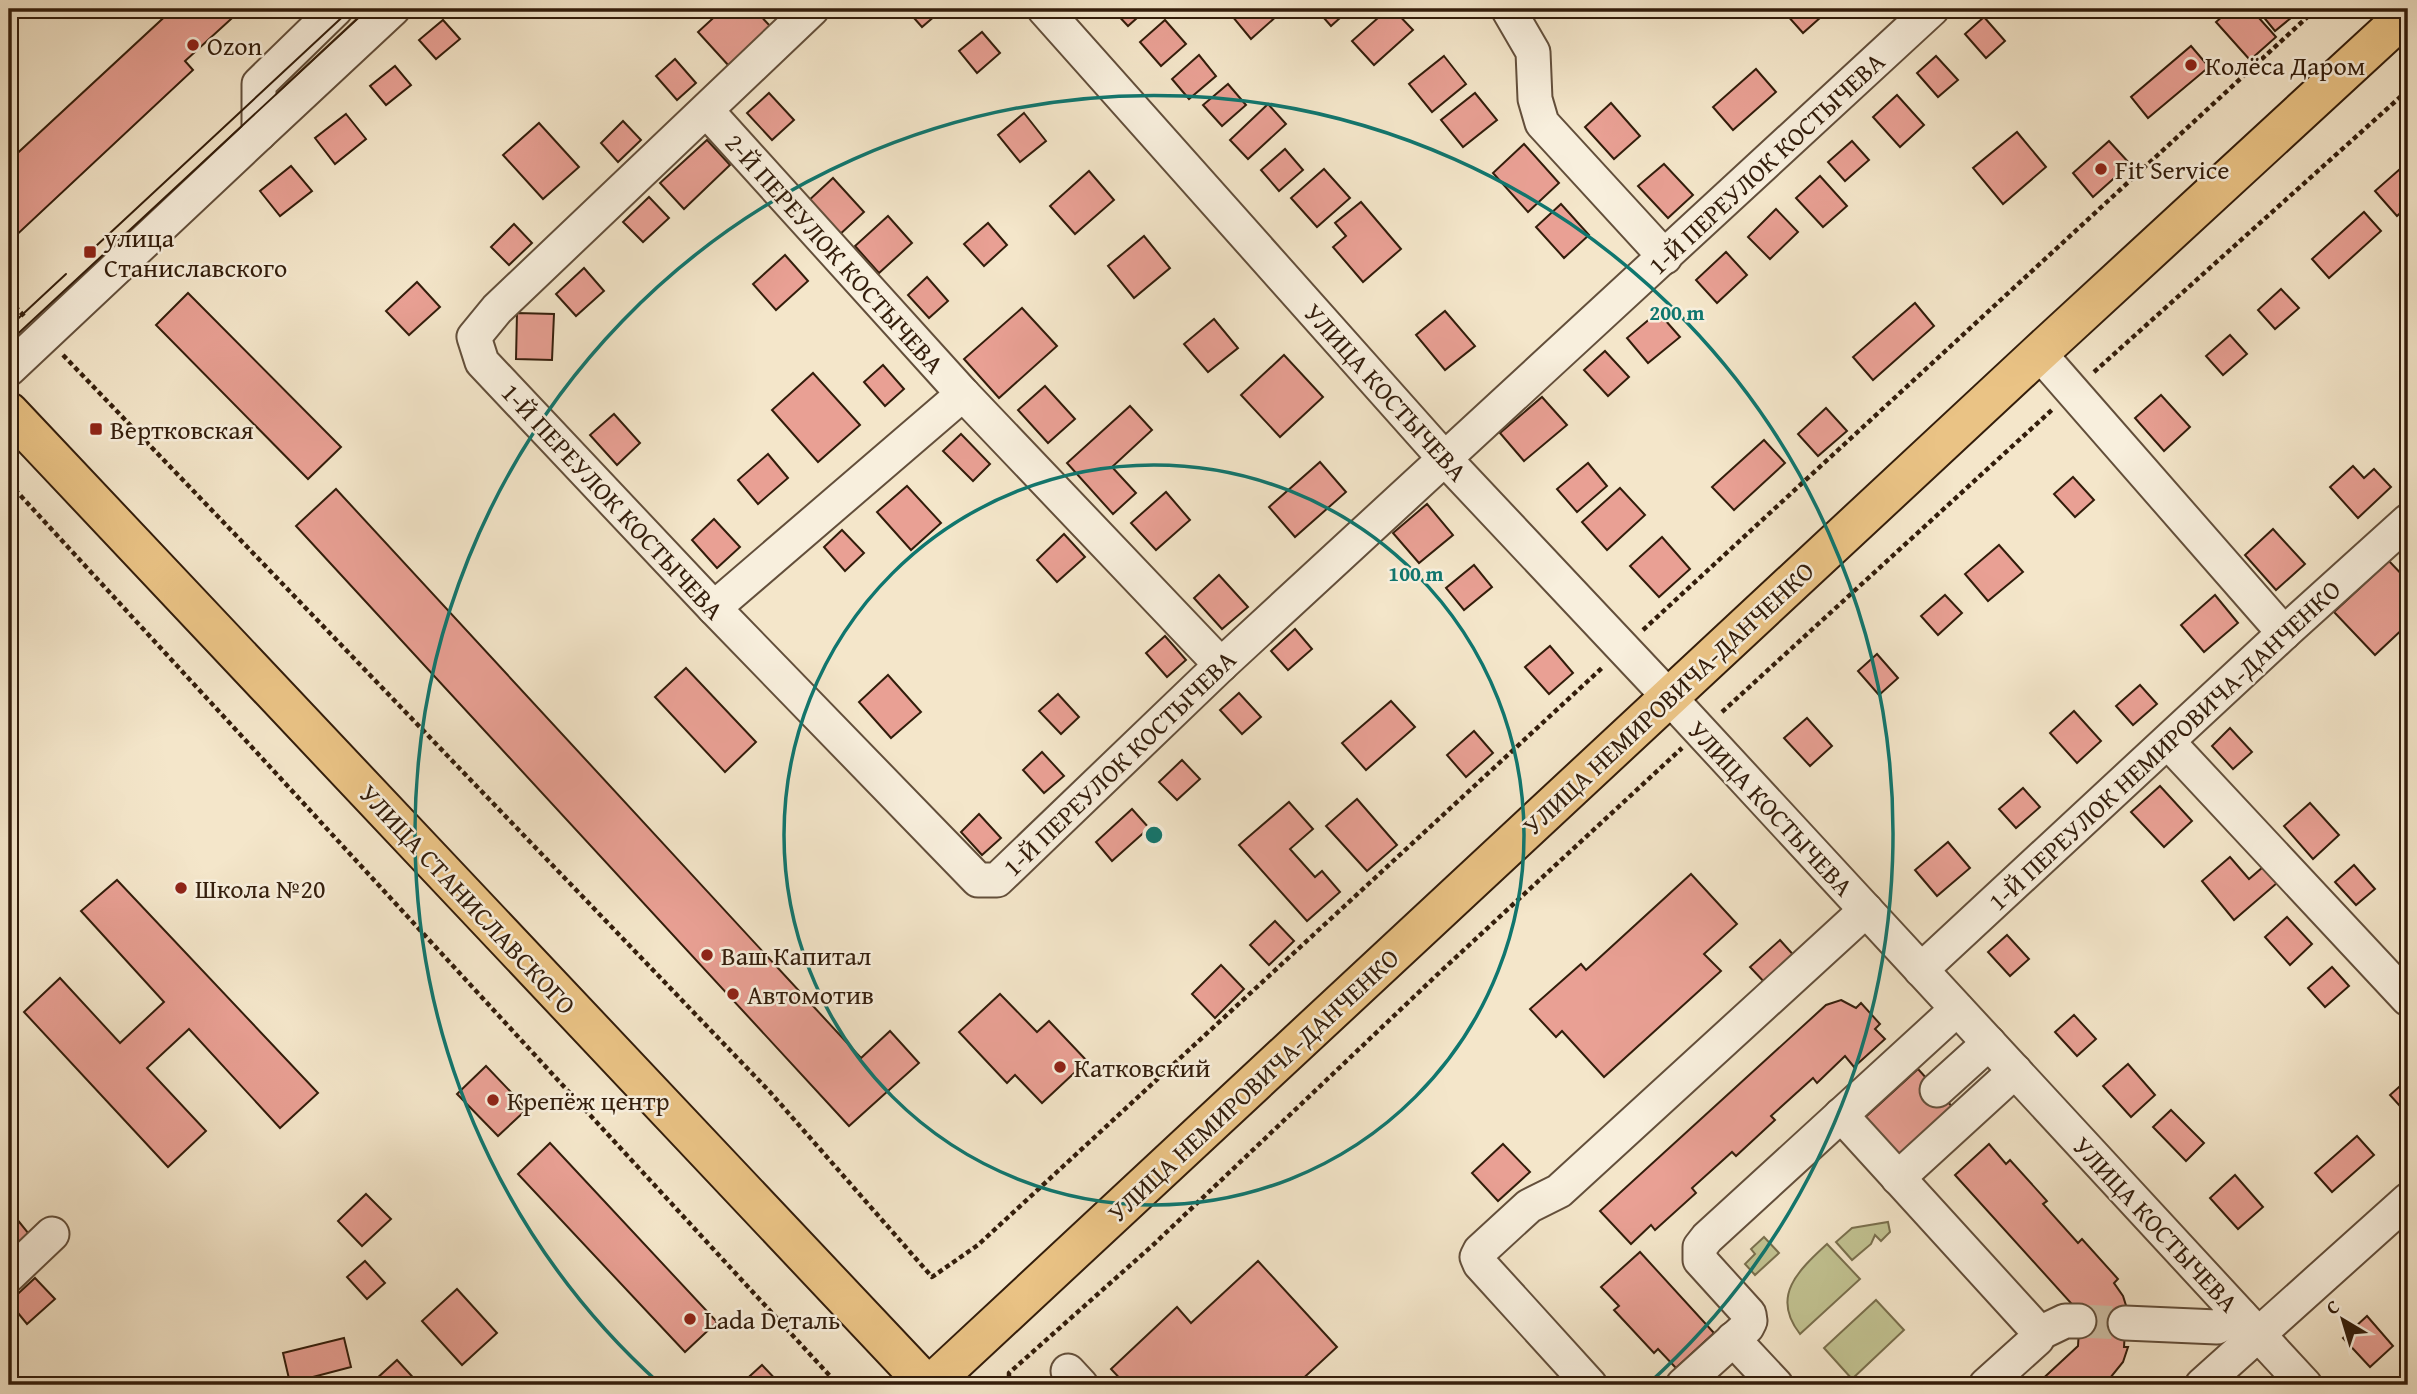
<svg xmlns="http://www.w3.org/2000/svg" width="2417" height="1394" font-family="'Gentium Book Plus',serif">
	<style>
		.green { fill: #c2c392; stroke: #7a704e; stroke-width: 2 }
		.building { fill: #e9a094; stroke: #331d0b; stroke-width: 2 }
		.lines { fill: none; stroke-linecap: round; stroke-linejoin: round }
		.minor-tunnel { stroke: #cdbea4; stroke-width: 33; stroke-dasharray: 33 17; stroke-linecap: butt }
		.minor-casing { stroke: #634f3b; stroke-width: 37 }
		.major-casing { stroke: #331d0b; stroke-width: 42 }
		.path { stroke: #331d0b; stroke-width: 4.5; stroke-dasharray: 5 3.5; stroke-linecap: butt }
		.minor { stroke: #f8efdd; stroke-width: 33 }
		.major { stroke: #eac385; stroke-width: 38 }
		.tram { stroke: #331d0b; stroke-width: 2 }
		.ring { fill: none; stroke: #0f766e; stroke-width: 3.5 }
		.poi-dot { fill: #8f2418; stroke: #f8efdd; stroke-width: 2.5 }
		.labels { text-anchor: middle; dominant-baseline: central; stroke-width: 5; stroke-linejoin: round; paint-order: stroke }
		.poi-label { font-size: 26px; fill: #331d0b; stroke: #f8efdd; text-anchor: start }
		.street-label { font-size: 26px; fill: #331d0b; stroke: #f8efdd }
		.centre { fill: #0f766e; stroke: #f8efdd; stroke-width: 3.5 }
		.ring-label { font-size: 21px; text-anchor: middle; font-weight: bold; fill: #0f766e; stroke: #f8efdd; stroke-width: 5; stroke-linejoin: round; paint-order: stroke }
	</style>
	<rect width="100%" height="100%" fill="#f4e6ca"/>
	<filter id="stains"><feTurbulence type="fractalNoise" baseFrequency=".00286" numOctaves="4"/><feColorMatrix values="0 0 0 0 .2 0 0 0 0 .09 0 0 0 0 .02 0 0 0 .5 -.17"/></filter>
	<radialGradient id="worn" r=".72"><stop offset=".6" stop-color="#630" stop-opacity="0"/><stop offset="1" stop-color="#630" stop-opacity=".3"/></radialGradient>
	<g class="green">
		<path d="M1888,1222l2,10 -9,9 -6,-6 -4,9 -19,16 -16,-18 16,-14z"/>
		<path d="M1764,1237l15,16 -24,22 -10,-11 10,-10 -4,-5z"/>
		<path d="M1827,1244l33,35 -60,55c-30,-38 -1,-64 27,-90z"/>
		<path d="M1876,1300l28,30 -52,49 -28,-31z"/>
	</g>
	<g class="building">
		<path d="M179,9h63l-57,52 8,9 -184,172v-81l163,-151 3,3z"/>
		<path d="M723,9h31l17,18 -42,39 -31,-34z"/>
		<path d="M906,9h37l-21,18z"/>
		<path d="M1112,9h35l-19,17z"/>
		<path d="M1241,9h33l5,5 -28,25 -19,-23z"/>
		<path d="M1316,9h34l-19,17z"/>
		<path d="M1388,9h5l20,21 -39,35 -22,-24z"/>
		<path d="M1791,9h39l-27,24 -17,-19z"/>
		<path d="M2231,9h20l25,28 -26,23 -34,-38z"/>
		<path d="M2257,9h45l-27,22z"/>
		<path d="M1984,17l21,24 -19,17 -21,-24z"/>
		<path d="M443,20l17,19 -24,20 -17,-19z"/>
		<path d="M1165,20l21,24 -25,22 -21,-24z"/>
		<path d="M982,32l18,21 -23,20 -18,-22z"/>
		<path d="M2191,46l18,21 -61,51 -17,-21z"/>
		<path d="M1199,55l17,21 -27,23 -17,-20z"/>
		<path d="M1444,56l22,28 -34,28 -23,-28z"/>
		<path d="M1936,56l22,24 -20,17 -21,-24z"/>
		<path d="M675,59l21,24 -19,17 -21,-24z"/>
		<path d="M395,66l16,19 -25,20 -16,-19z"/>
		<path d="M1756,69l20,23 -43,38 -20,-23z"/>
		<path d="M1228,84l18,21 -24,21 -19,-21z"/>
		<path d="M769,93l25,27 -22,20 -25,-27z"/>
		<path d="M1475,93l22,27 -34,27 -22,-27z"/>
		<path d="M1897,95l27,30 -24,22 -27,-30z"/>
		<path d="M1611,103l29,33 -26,23 -29,-32z"/>
		<path d="M1268,104l18,20 -38,35 -18,-19z"/>
		<path d="M1024,113l22,28 -26,21 -22,-27z"/>
		<path d="M346,114l20,25 -31,25 -20,-26z"/>
		<path d="M623,121l18,19 -23,22 -17,-19z"/>
		<path d="M539,123l40,44 -36,32 -40,-44z"/>
		<path d="M2017,132l29,35 -43,37 -30,-36z"/>
		<path d="M707,140l23,25 -46,44 -24,-26z"/>
		<path d="M1852,141l17,19 -24,21 -17,-19z"/>
		<path d="M2109,141l21,23 -37,33 -20,-24z"/>
		<path d="M1524,144l35,39 -31,29 -35,-39z"/>
		<path d="M1285,149l18,21 -24,21 -18,-21z"/>
		<path d="M2408,162v44l-11,10 -22,-25z"/>
		<path d="M1664,164l29,31 -25,23 -30,-32z"/>
		<path d="M291,166l21,25 -32,25 -20,-25z"/>
		<path d="M1324,169l26,29 -33,29 -26,-29z"/>
		<path d="M1089,171l25,29 -39,34 -25,-28z"/>
		<path d="M1820,176l27,30 -24,21 -27,-29z"/>
		<path d="M833,178l31,34 -27,25 -31,-34z"/>
		<path d="M649,197l20,21 -26,24 -20,-20z"/>
		<path d="M1361,202l40,47 -38,33 -30,-35 13,-11 -11,-13z"/>
		<path d="M1561,204l28,31 -25,23 -28,-31z"/>
		<path d="M1776,209l22,23 -28,27 -22,-22z"/>
		<path d="M2364,212l17,19 -52,47 -17,-19z"/>
		<path d="M888,216l24,27 -33,30 -24,-27z"/>
		<path d="M988,223l19,22 -23,21 -20,-22z"/>
		<path d="M514,224l18,19 -23,22 -18,-18z"/>
		<path d="M1144,236l26,32 -36,30 -26,-32z"/>
		<path d="M1726,252l21,23 -30,28 -21,-23z"/>
		<path d="M785,255l23,26 -32,29 -23,-26z"/>
		<path d="M584,268l20,23 -28,25 -20,-22z"/>
		<path d="M927,277l21,24 -19,17 -21,-23z"/>
		<path d="M417,282l23,25 -31,28 -23,-24z"/>
		<path d="M2281,289l18,19 -24,21 -17,-19z"/>
		<path d="M188,293l153,154 -33,32 -152,-154z"/>
		<path d="M1915,303l19,23 -61,54 -20,-23z"/>
		<path d="M1022,308l35,38 -58,52 -35,-39z"/>
		<path d="M1445,311l30,35 -30,24 -29,-35z"/>
		<path d="M1658,312l22,25 -32,26 -21,-25z"/>
		<path d="M517,313l37,1 -2,46 -36,-1z"/>
		<path d="M1214,319l24,29 -30,24 -24,-28z"/>
		<path d="M2230,335l17,19 -24,21 -17,-19z"/>
		<path d="M1605,351l24,26 -21,19 -24,-26z"/>
		<path d="M1284,355l39,42 -43,40 -39,-42z"/>
		<path d="M883,365l21,24 -19,17 -21,-24z"/>
		<path d="M813,373l47,52 -42,37 -46,-52z"/>
		<path d="M1045,386l30,33 -27,24 -30,-33z"/>
		<path d="M2161,395l29,32 -26,24 -29,-33z"/>
		<path d="M1542,397l25,28 -43,36 -24,-28z"/>
		<path d="M1130,406l22,24 -40,37 24,26 -23,21 -46,-51z"/>
		<path d="M1826,408l21,23 -29,25 -20,-22z"/>
		<path d="M614,414l26,29 -23,22 -27,-30z"/>
		<path d="M961,434l29,30 -17,17 -30,-30z"/>
		<path d="M1764,440l21,23 -51,47 -22,-23z"/>
		<path d="M768,454l20,24 -30,26 -20,-24z"/>
		<path d="M1320,462l26,30 -51,45 -26,-30z"/>
		<path d="M1588,463l19,23 -30,26 -20,-23z"/>
		<path d="M2353,466l11,12 10,-9 17,18 -33,31 -28,-31z"/>
		<path d="M2073,477l21,23 -19,17 -21,-23z"/>
		<path d="M907,486l34,37 -30,27 -34,-38z"/>
		<path d="M1620,488l25,27 -38,35 -25,-28z"/>
		<path d="M336,489l525,569 29,-27 29,32 -70,63 -553,-600z"/>
		<path d="M1166,492l24,28 -34,30 -25,-27z"/>
		<path d="M1427,504l26,31 -34,28 -26,-30z"/>
		<path d="M714,519l26,28 -23,21 -25,-28z"/>
		<path d="M2273,529l32,35 -29,26 -31,-35z"/>
		<path d="M842,530l22,23 -19,18 -21,-24z"/>
		<path d="M1064,534l21,23 -28,25 -20,-22z"/>
		<path d="M1662,537l28,32 -31,28 -29,-31z"/>
		<path d="M1999,545l24,27 -35,29 -23,-27z"/>
		<path d="M2389,561l19,20v43l-33,31 -41,-43z"/>
		<path d="M1474,565l18,22 -28,23 -18,-22z"/>
		<path d="M1219,575l29,32 -26,22 -28,-31z"/>
		<path d="M1945,595l17,18 -24,22 -17,-19z"/>
		<path d="M2215,595l23,28 -34,29 -23,-27z"/>
		<path d="M1295,629l17,20 -24,21 -17,-19z"/>
		<path d="M1165,636l21,24 -19,17 -21,-24z"/>
		<path d="M1550,646l23,27 -24,21 -24,-27z"/>
		<path d="M1877,654l21,24 -19,17 -21,-24z"/>
		<path d="M686,668l70,74 -31,30 -70,-75z"/>
		<path d="M888,675l33,37 -30,26 -32,-36z"/>
		<path d="M2140,685l17,19 -24,21 -17,-19z"/>
		<path d="M1239,693l22,24 -19,17 -22,-24z"/>
		<path d="M1058,694l21,23 -18,17 -22,-23z"/>
		<path d="M1391,701l24,26 -49,43 -24,-27z"/>
		<path d="M2074,711l27,30 -24,22 -27,-30z"/>
		<path d="M1807,718l25,28 -22,20 -26,-28z"/>
		<path d="M2230,728l22,24 -19,17 -21,-23z"/>
		<path d="M1474,731l19,22 -27,24 -19,-22z"/>
		<path d="M1042,752l22,24 -20,17 -21,-23z"/>
		<path d="M1182,760l18,19 -23,21 -18,-18z"/>
		<path d="M2160,786l32,35 -28,26 -33,-35z"/>
		<path d="M2023,788l17,19 -24,21 -17,-19z"/>
		<path d="M1357,799l40,46 -30,26 -41,-45z"/>
		<path d="M1289,802l24,27 -23,20 25,28 7,-6 18,21 -33,29 -68,-76z"/>
		<path d="M2310,803l29,32 -26,24 -29,-33z"/>
		<path d="M1132,809l17,19 -37,33 -16,-19z"/>
		<path d="M979,814l22,24 -19,17 -21,-23z"/>
		<path d="M1948,842l22,26 -33,28 -22,-26z"/>
		<path d="M2230,857l19,22 14,-12 14,16 -43,37 -32,-39z"/>
		<path d="M2354,865l21,24 -19,16 -21,-23z"/>
		<path d="M1691,874l46,50 -33,30 17,17 -117,106 -42,-46 -6,6 -26,-28 51,-45 5,6z"/>
		<path d="M117,880l201,213 -38,35 -91,-99 -42,39 59,63 -38,36 -144,-155 36,-34 60,65 44,-41 -83,-91z"/>
		<path d="M2287,917l25,27 -22,21 -25,-28z"/>
		<path d="M1275,921l19,20 -25,24 -19,-20z"/>
		<path d="M2007,935l22,24 -19,17 -22,-24z"/>
		<path d="M1780,940l17,19 -29,27 -18,-19z"/>
		<path d="M1221,965l23,24 -29,29 -23,-24z"/>
		<path d="M2332,967l17,19 -24,21 -17,-19z"/>
		<path d="M1000,994l37,38 12,-11 38,40 -45,42 -27,-28 -8,8 -48,-51z"/>
		<path d="M1841,1000l15,8 5,-5 19,21 -5,5 10,10 -31,28 -9,-11 -28,27 -4,-5 -42,38 4,4 -39,36 -4,-4 -40,36 4,5 -41,37 -4,-5 -20,19 -31,-33 226,-206z"/>
		<path d="M2074,1015l22,24 -19,17 -22,-24z"/>
		<path d="M2128,1064l27,31 -24,22 -28,-31z"/>
		<path d="M486,1066l41,43 -29,27 -41,-42z"/>
		<path d="M1918,1069l38,42 -61,48 -35,-37z"/>
		<path d="M2408,1079v36l-18,-20z"/>
		<path d="M2171,1110l33,33 -18,18 -33,-34z"/>
		<path d="M2357,1136l17,19 -42,37 -17,-19z"/>
		<path d="M550,1143l167,179 -32,30 -167,-178z"/>
		<path d="M1503,1144l27,28 -32,29 -26,-28z"/>
		<path d="M1989,1144l17,20 4,-4 37,41 -4,3 35,39 4,-4 36,40 -4,4 9,13 6,19h-3l-2,32h4l-5,15 -13,16 4,5 -3,2h-75l42,-39 2,-33 -125,-138z"/>
		<path d="M2235,1175l28,32 -25,22 -28,-31z"/>
		<path d="M366,1194l25,25 -29,27 -24,-25z"/>
		<path d="M12,1213l17,21 -20,16v-35z"/>
		<path d="M1640,1252l74,81 -38,35 -18,-19 -4,4 -40,-43 5,-4 -18,-19z"/>
		<path d="M365,1261l20,22 -18,16 -20,-22z"/>
		<path d="M1258,1261l79,86 -41,38h-170l-15,-16 66,-62 14,16z"/>
		<path d="M35,1278l20,21 -28,25 -18,-22z"/>
		<path d="M457,1289l40,44 -35,32 -40,-44z"/>
		<path d="M2367,1316l26,30 -23,21 -27,-29z"/>
		<path d="M344,1338l7,29 -61,16 -7,-30z"/>
		<path d="M397,1360l23,25h-43l-3,-4z"/>
		<path d="M762,1365l19,20h-41z"/>
	</g>
	<g class="lines">
		<path class="minor-tunnel" d="M2079,1321l46,2"/>
		<g class="minor-casing">
			<g id="minor">
				<path d="M812,9l-315,300 -23,28 8,25 232,246 264,272h19l224,-215 711,-656"/>
				<path d="M1044,9l400,449 225,239 636,688"/>
				<path d="M1508,9l25,43 2,47 7,24 123,134"/>
				<path d="M707,111l256,283 258,271"/>
				<path d="M259,134l134,-125"/>
				<path d="M2039,353l245,280"/>
				<path d="M9,369l250,-235v-50l77,-75"/>
				<path d="M714,608l249,-214"/>
				<path d="M2168,742l240,257"/>
				<path d="M1921,970l363,-337 124,-112"/>
				<path d="M1937,1090l52,-47"/>
				<path d="M1841,1115l196,215v9l-51,46"/>
				<path d="M1898,1178l117,-107"/>
				<path d="M9,1275l43,-41"/>
				<path d="M2125,1323l92,4 23,-12"/>
				<path d="M2038,1334l27,-13h14"/>
				<path d="M1733,1339l43,46"/>
				<path d="M1068,1371l13,14"/>
				<path d="M1590,1385l-110,-121 -3,-7 3,-6 49,-45 30,-15 307,-281"/>
				<path d="M1683,1385l64,-58 3,-6 -1,-7 -49,-54v-13l7,-9 250,-229"/>
				<path d="M2202,1385l206,-185"/>
			</g>
		</g>
		<g class="major-casing">
			<g id="major">
				<path d="M9,412l918,973"/>
				<path d="M930,1385l1109,-1032 369,-340"/>
			</g>
		</g>
		<g class="path">
			<path d="M9,300l15,16"/>
			<path d="M63,355l707,737 162,185 46,-32 625,-578"/>
			<path d="M2094,372l314,-282"/>
			<path d="M9,483l821,893 5,9"/>
			<path d="M1643,630l673,-621"/>
			<path d="M1722,712l332,-304"/>
			<path d="M1009,1385v-12l144,-128 287,-273 242,-224"/>
		</g>
		<use href="#minor" class="minor"/>
		<use href="#major" class="major"/>
		<g class="tram">
			<path d="M95,247l256,-238"/>
			<path d="M9,327l57,-53"/>
			<path d="M9,342l359,-333"/>
		</g>
	</g>
	<g class="ring">
		<circle cx="1154" cy="835" r="370"/>
		<path d="M660 1384A739 739 0 1 1 1648 1384"/>
	</g>
	<g class="poi-dot">
		<circle cx="193" cy="45" r="7"/>
		<circle cx="2191" cy="65" r="7"/>
		<circle cx="2101" cy="169" r="7"/>
		<rect x="83" y="245" width="14" height="14" rx="3.5"/>
		<rect x="89" y="422" width="14" height="14" rx="3.5"/>
		<circle cx="181" cy="888" r="7"/>
		<circle cx="707" cy="955" r="7"/>
		<circle cx="733" cy="994" r="7"/>
		<circle cx="1060" cy="1067" r="7"/>
		<circle cx="493" cy="1100" r="7"/>
		<circle cx="690" cy="1319" r="7"/>
	</g>
	<g class="labels">
		<g class="poi-label">
			<text x="207" y="45">Ozon</text>
			<text x="2205" y="65">Колёса Даром</text>
			<text x="2115" y="169">Fit Service</text>
			<text x="104" y="237">улица<tspan x="104" dy="30">Станиславского</tspan></text>
			<text x="110" y="429">Вертковская</text>
			<text x="195" y="888">Школа №20</text>
			<text x="721" y="955">Ваш Капитал</text>
			<text x="747" y="994">Автомотив</text>
			<text x="1074" y="1067">Катковский</text>
			<text x="507" y="1100">Крепёж центр</text>
			<text x="704" y="1319">Lada Dеталь</text>
		</g>
		<g class="street-label">
			<text transform="translate(1766 163) rotate(-43)">1-Й ПЕРЕУЛОК КОСТЫЧЕВА</text>
			<text transform="translate(835 253) rotate(48)">2-Й ПЕРЕУЛОК КОСТЫЧЕВА</text>
			<text transform="translate(1386 392) rotate(48)">УЛИЦА КОСТЫЧЕВА</text>
			<text transform="translate(613 501) rotate(47)">1-Й ПЕРЕУЛОК КОСТЫЧЕВА</text>
			<text transform="translate(1668 698) rotate(-43)">УЛИЦА НЕМИРОВИЧА-ДАНЧЕНКО</text>
			<text transform="translate(2164 745) rotate(-43)">1-Й ПЕРЕУЛОК НЕМИРОВИЧА-ДАНЧЕНКО</text>
			<text transform="translate(1119 763) rotate(-44)">1-Й ПЕРЕУЛОК КОСТЫЧЕВА</text>
			<text transform="translate(1771 808) rotate(47)">УЛИЦА КОСТЫЧЕВА</text>
			<text transform="translate(468 899) rotate(47)">УЛИЦА СТАНИСЛАВСКОГО</text>
			<text transform="translate(1253 1085) rotate(-43)">УЛИЦА НЕМИРОВИЧА-ДАНЧЕНКО</text>
			<text transform="translate(2156 1224) rotate(47)">УЛИЦА КОСТЫЧЕВА</text>
		</g>
	</g>
	<circle cx="1154" cy="835" r="10" class="centre"/>
	<g class="ring-label">
		<text x="1677" y="320">200 m</text>
		<text x="1416" y="581">100 m</text>
	</g>
	<rect width="2417" height="1394" fill="none" stroke="#f4e6ca" stroke-width="35"/>
	<rect x="10" y="10" width="2396" height="1373" fill="none" stroke="#331d0b" stroke-width="3.5"/>
	<rect x="18" y="18" width="2382" height="1359" fill="none" stroke="#331d0b" stroke-width="2"/>
	<g transform="translate(2343 1320) rotate(322)" stroke="#f8efdd" stroke-width="5" paint-order="stroke">
	<path d="M0-5L12 26L0 18L-12 26Z" fill="#331d0b"/>
	<text y="-10" font-size="19" font-weight="bold" text-anchor="middle" fill="#331d0b">С</text>
	</g>
	<rect width="100%" height="100%" filter="url(#stains)"/>
	<rect width="100%" height="100%" fill="url(#worn)"/>
</svg>
